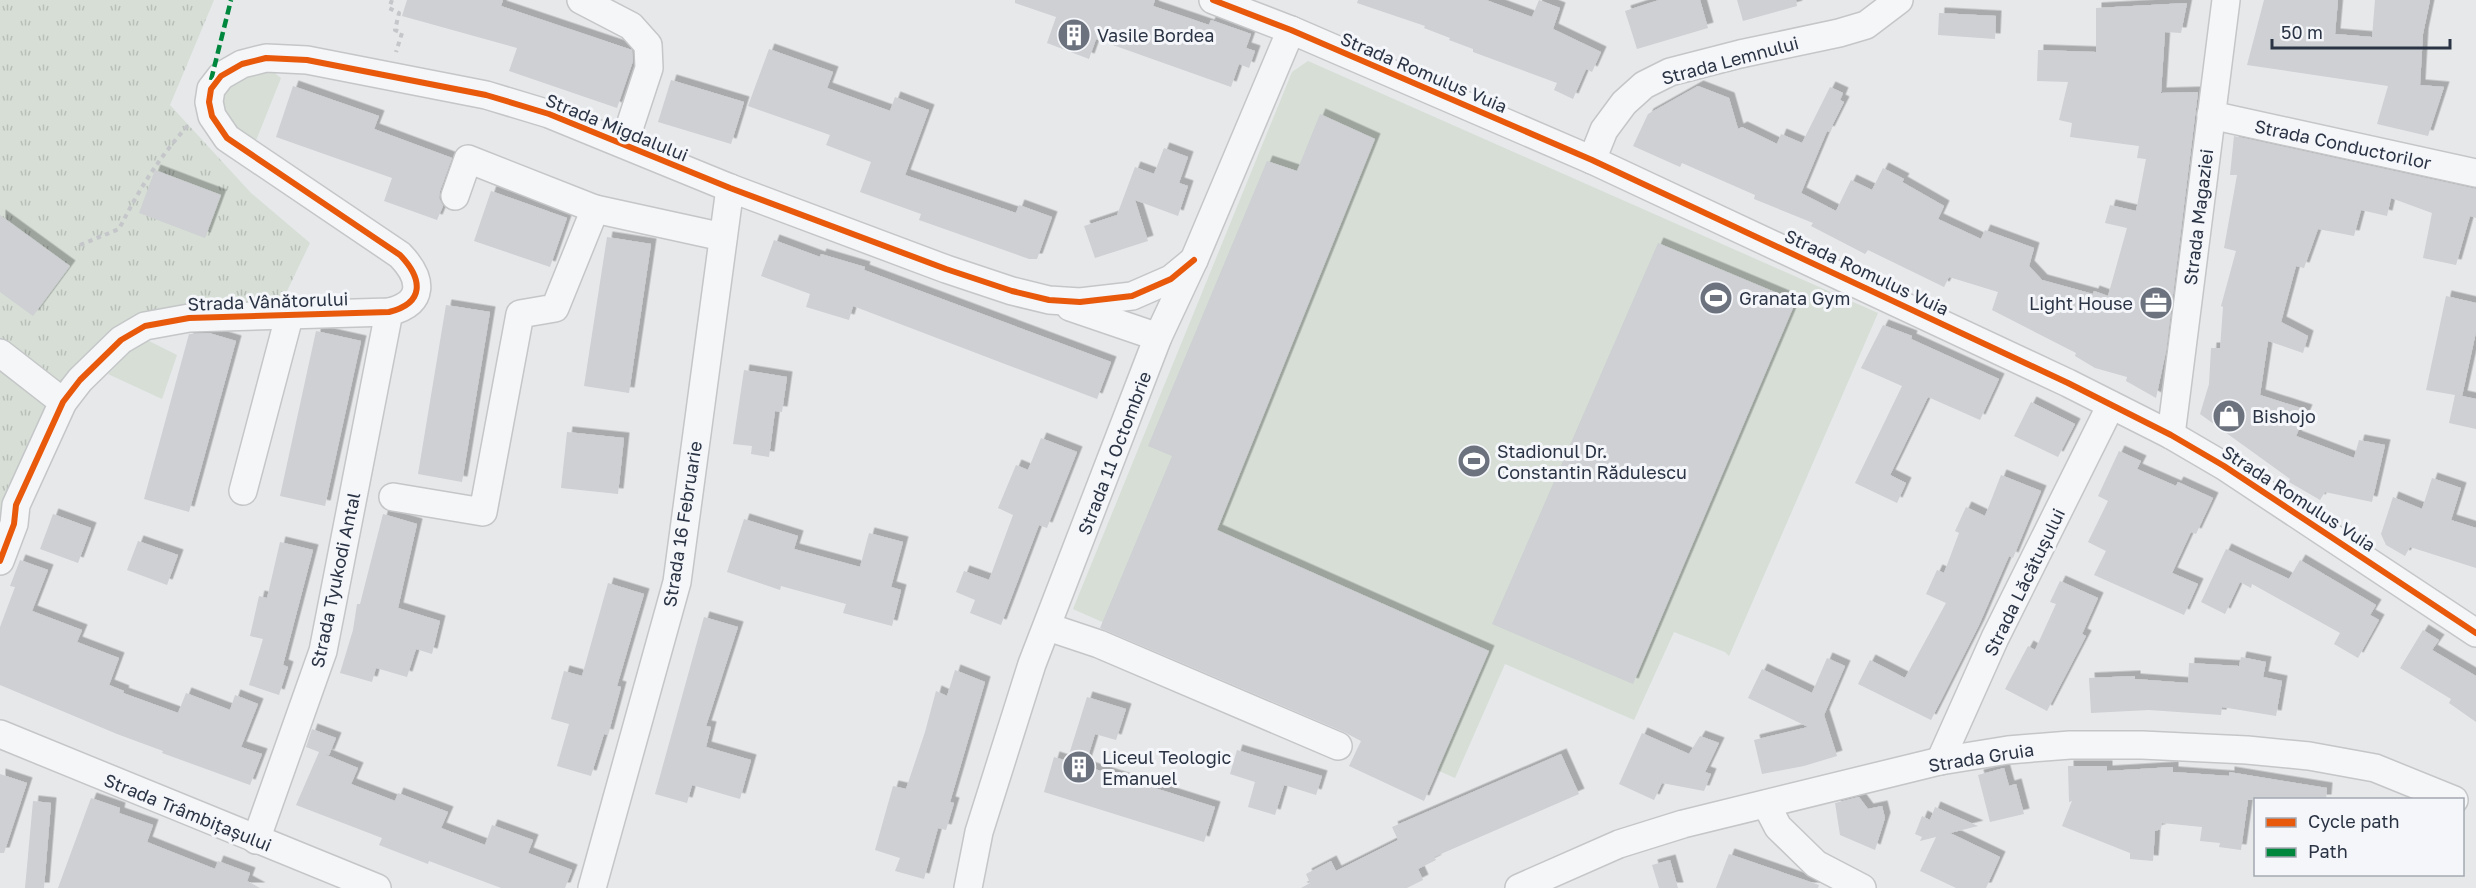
<svg xmlns="http://www.w3.org/2000/svg" width="2476" height="888" font-family="'Golos Text',sans-serif">
	<style>
		.grass { fill: url(#grass-tufts) }
		.park { fill: #d6ded6 }
		.building { fill: #ced0d3; filter: url(#shadow) }
		.lines { fill: none; stroke-linecap: round; stroke-linejoin: round }
		.minor-casing { stroke: #c4c6c8; stroke-width: 30 }
		.path { stroke: #c5c6ca; stroke-width: 4; stroke-dasharray: 4.5 4.5; stroke-linecap: butt }
		.minor { stroke: #f5f6f7; stroke-width: 27 }
		.quiet { stroke: #00873e; stroke-width: 4.5; stroke-dasharray: 9 4.5; stroke-linecap: butt }
		.cycleway-casing { stroke: #f4f6f9; stroke-width: 10 }
		.cycleway { stroke: #e8590c; stroke-width: 6 }
		.labels { text-anchor: middle; dominant-baseline: central; stroke-width: 6; stroke-linejoin: round; paint-order: stroke }
		.poi-label { font-size: 18px; fill: #2b3445; stroke: #f4f6f9; text-anchor: start }
		.street-label { font-size: 18px; fill: #2b3445; stroke: #f4f6f9 }
	</style>
	<defs>
		<pattern id="grass-tufts" width="24" height="20" patternUnits="userSpaceOnUse" patternTransform="scale(1.5)"><rect width="24" height="20" fill="#d6ded6"/><path d="M3 7l-1-3M5 7V3M7 7l1-3M15 17l-1-3M17 17v-4M19 17l1-3" fill="none" stroke="#b8bfb9"/></pattern>
		<filter id="shadow"><feDropShadow dx="5.5" dy="-5.5" stdDeviation="0" flood-color="#0004"/></filter>
	</defs>
	<rect width="100%" height="100%" fill="#e6e8ea"/>
	<path class="grass" d="M0,0h214l-44,105 81,88 59,50 -35,73 -130,10 -82,76 -63,150z"/>
	<g class="park">
		<path d="M1308,61l570,252 -149,343 -4,-4 -51,-20 -40,88 -129,-56 -50,114 -382,-169 219,-537z"/>
		<path d="M268,68l13,10 -26,65 -20,-12 -15,-25 4,-22z"/>
		<path d="M143,338l34,17 -15,44 -54,-25z"/>
	</g>
	<g class="building">
		<path d="M407,0h96l-2,6 131,44 1,11 -16,47 -108,-37 8,-23 -115,-32z"/>
		<path d="M1015,0h140l-2,6 56,19 2,-5 40,14 -5,14 9,3 -6,17 -10,-4 -8,23 -135,-48 -7,20 -42,-16 9,-26 -41,-14z"/>
		<path d="M1358,0h128l46,17 7,-17 21,8 -7,21 48,23 -9,20 -6,-3 -13,30 -19,-9 3,-7 -84,-31v-3l-24,-9 1,-2 -26,-10 1,-2 -68,-23z"/>
		<path d="M1659,0h41l8,28 -71,21 -12,-38z"/>
		<path d="M1737,0h59l1,6 -54,15z"/>
		<path d="M2264,0h74l-3,34 37,3 3,-37h55l-7,34 -3,51 24,2 -16,49 -51,-12 11,-38 -141,-21z"/>
		<path d="M2187,3l-6,30 -16,-1 -4,61 37,-1 -32,259 -10,47 -30,-17 1,-4 -32,-9 -20,-12 1,-3 -84,-43 6,-18 -49,-15 -5,10 -76,-37 -3,4 -54,-28 2,-3 -59,-24 1,-4 -73,-32 -2,4 -47,-21 15,-32 50,-28 31,12 9,31 4,-2 35,17 4,-10 21,9 28,-56 13,6 -3,7 4,2 -15,30 -2,-1 -26,62 35,18 15,-31 21,10 11,-22 21,11 -2,3 42,24 -6,13 43,20 4,-9 49,18 -5,18 13,14 51,14 1,-3 14,5 19,-68 -22,-5 5,-18 26,6 10,-52 -9,-1 2,-12 -69,-9 2,-14 -13,-3 9,-38 -31,-1 1,-31 58,2v-44z"/>
		<path d="M1939,13l57,3 -1,23 -57,-4z"/>
		<path d="M769,49l64,23 -6,16 63,23 5,-14 34,13 -24,65 111,38 3,-8 33,12 -15,42h-8l-110,-39 2,-6 -61,-22 11,-30 -45,-17 4,-10 -82,-29z"/>
		<path d="M671,80l73,22 -13,42 -73,-22z"/>
		<path d="M293,86l86,30 -5,13 78,29 -12,33 -1,7 4,8 -6,14 -53,-19 8,-23 -116,-41z"/>
		<path d="M1320,114l55,25 -158,391 272,121 -65,150 -75,-35 12,-25 -17,-9 -244,-104 72,-172 -24,-10 119,-285 30,10z"/>
		<path d="M2234,136l242,53v29l-6,-2 -14,49 -33,-7 9,-45 -41,-15 -4,18 -26,-6 -7,26 -36,-7 -14,39 -8,-2 -15,56 27,14 -5,17 -35,-12 -8,54 47,15 -11,26 58,22 5,-18 26,5 -13,57 -47,-10 -5,8 -31,-18 1,-3 -90,-65 9,-30 2,-36h9l3,-41 -2,-1 15,-55 -12,-3 13,-73h-7z"/>
		<path d="M1164,148l24,9 -9,26 9,3 -10,30 -43,-16 13,41 -53,17 -11,-32 33,-11 18,-48 19,7z"/>
		<path d="M155,170l66,25 -16,43 -66,-25z"/>
		<path d="M491,191l76,27 -17,49 -76,-26z"/>
		<path d="M0,215l70,51 -37,50 -33,-24z"/>
		<path d="M607,237l44,7 -22,149 -45,-7z"/>
		<path d="M774,240l46,17 1,-3 44,13 -1,3 247,92 -14,37 -244,-93 -4,14 -43,-13 4,-13 -49,-18z"/>
		<path d="M1658,243l138,58 -163,383 -141,-60z"/>
		<path d="M2446,296l30,7v29l-14,64 14,3v30l-27,-6 6,-28 -29,-5z"/>
		<path d="M446,305l44,7 -28,170 -44,-8z"/>
		<path d="M1883,325l29,11 -1,3 88,40 -19,41 -52,-23 -38,78 16,8 -9,20 -42,-20 47,-97 -41,-18z"/>
		<path d="M316,331l45,10 -36,165 -45,-10z"/>
		<path d="M209,333l27,8 -47,171 -45,-13 45,-165z"/>
		<path d="M744,370l43,7 -5,35 -7,-1 -6,46 -18,-3 1,-8 -19,-2z"/>
		<path d="M2031,402l44,22 -17,33 -44,-21z"/>
		<path d="M567,432l57,6 -6,56 -57,-6z"/>
		<path d="M1041,438l36,14 -30,76 -8,-3 -38,100 -31,-12 5,-13 -19,-8 8,-21 25,9 24,-65 -15,-7 18,-43 12,5z"/>
		<path d="M2119,451l22,10 -4,8 39,17 2,-4 35,16 -17,36 -5,-2 -19,41 26,11 -14,31 -90,-40 12,-24 -18,-9 20,-41 -10,-5z"/>
		<path d="M2001,475l40,16 -28,67 -4,-2 -30,69 -48,95 -73,-36 12,-24 35,18 41,-75 -20,-9 11,-24 7,3 15,-40 -4,-2 11,-24 19,9z"/>
		<path d="M2432,478l29,10 -10,32 25,8v40l-66,-21 -5,9 -19,-11 -5,-11 12,-37 29,12z"/>
		<path d="M53,514l38,14 -13,35 -38,-14z"/>
		<path d="M383,514l34,10 -19,84 42,13 -8,33 -16,-5 -9,28 -31,-9 -4,14 -32,-9 13,-43 4,-26h3z"/>
		<path d="M744,519l54,17 -4,13 66,18 9,-34 34,9 -12,45 10,3 -9,36 -49,-13 3,-9 -65,-18 -1,4 -53,-18z"/>
		<path d="M138,541l40,14 -11,30 -40,-15z"/>
		<path d="M280,542l33,8 -30,115 5,2 -9,28 -30,-10 14,-46 -13,-3 9,-40 8,2z"/>
		<path d="M2226,549l63,30 11,-19 76,45 -6,10 9,5 -21,38 -24,-14 6,-11 -88,-49 -1,4 -11,-6 -15,32 -24,-12z"/>
		<path d="M20,560l28,10 -16,41 50,19 -5,12 42,16 -10,27 15,6 -1,2 55,20 8,-20 44,17 5,-15 23,9 -17,43 21,7 -12,31 -88,-32 1,-2 -46,-17 -117,-49v-58l15,-40 -5,-1z"/>
		<path d="M2060,581l38,17 -16,36 4,2 -39,75 -42,-22 23,-43 7,4 21,-46 -6,-2z"/>
		<path d="M608,583l36,11 -27,92 4,1 -13,48 -4,-1 -13,42 -34,-10 12,-42 -18,-5 13,-48 18,5z"/>
		<path d="M704,617l34,10 -32,99 5,1 -5,20 45,13 -11,39 -48,-14 -5,18 -32,-9z"/>
		<path d="M2423,630l16,10 -7,10 44,26v46l-27,-19 2,-4 -51,-31z"/>
		<path d="M2241,657l25,5 -3,15 19,4 -6,35 -54,-9 -1,8 -72,-5 -58,3 -2,-35 46,-2v3l53,4 1,-20 50,3z"/>
		<path d="M1827,658l18,8 -21,49 13,41 -33,10 -42,8 -8,-34 54,-13 -60,-29 14,-29 50,24z"/>
		<path d="M955,670l30,12 -35,120 4,1 -8,27 -8,-2 -14,51 -29,-8 5,-13 -25,-8 18,-64 13,3 19,-57 11,-41 11,5z"/>
		<path d="M1087,697l39,12 -10,31 -21,-6 -10,32 130,41 -11,35 -160,-50 10,-35 13,4z"/>
		<path d="M312,729l24,9 -7,17 -5,-1 34,14 -7,16 44,17 3,-8 50,19 -7,16 44,17 7,-20 41,15 -5,13 44,17 -7,18h-64l-72,-27 -1,3 -49,-19 3,-7 -86,-33 23,-53 -13,-5z"/>
		<path d="M1642,733l47,21 11,-18 19,7 -14,29 6,2 -7,17 -42,-8 -8,17 -35,-16z"/>
		<path d="M1237,750l85,26 -6,19 -32,-10 -9,30 -27,-8 7,-25 -25,-8z"/>
		<path d="M1561,754l18,40 -145,63 2,3 -18,9 5,11 -16,8h-106l9,-5 -4,-9 25,-13 5,10 62,-31 -6,-13z"/>
		<path d="M2068,766h39v5l66,-4v5l56,4v-4l98,16 -1,12h-78l-7,50 -22,-3 1,-4 -20,-2 2,-14 -40,-4 -1,6 -6,2 -2,30 -23,-2v-6l-68,-27 10,-25 -3,1z"/>
		<path d="M2004,768l5,18 7,-2 8,30 -34,8 -12,-47z"/>
		<path d="M0,774l27,9 -23,70h-4z"/>
		<path d="M1859,797l9,12 14,-3 3,12 -10,32 -35,-15 -5,-32z"/>
		<path d="M91,798l29,10 -1,5 34,12 -6,17 68,27 3,-8 32,12 -3,8 13,7h-202z"/>
		<path d="M33,801l18,2 -7,85h-19z"/>
		<path d="M1935,807l43,19 -28,7 50,24 -14,31h-30l-36,-17 16,-34 -16,4 2,-4 -7,-3 7,-18 8,4z"/>
		<path d="M1729,854l90,31 -1,3h-102z"/>
		<path d="M1670,860l8,28h-19l-7,-23z"/>
	</g>
	<g class="lines">
		<g class="minor-casing">
			<g id="minor">
				<path d="M581,0l50,26 17,19 1,23 -25,76"/>
				<path d="M1213,0l78,30 301,130 476,223 103,52 53,31 252,167"/>
				<path d="M2211,115l265,58"/>
				<path d="M1592,160l12,-30 20,-27 20,-18 26,-13 70,-18 99,-21 27,-8 33,-25"/>
				<path d="M455,196l13,-37 127,50"/>
				<path d="M1070,307l88,30"/>
				<path d="M0,353l63,49"/>
				<path d="M2171,435l55,-435"/>
				<path d="M243,491l46,-174"/>
				<path d="M393,497l90,15 37,-198 35,-6 40,-99 128,28"/>
				<path d="M0,561l14,-37 2,-19 47,-103 17,-22 41,-40 24,-14 44,-8 200,-6c36,-9 34,-33 11,-57l-173,-117 -15,-22 -3,-14 2,-13 10,-13 21,-12 24,-6 41,2 179,35 63,19 181,74 216,81 66,22 37,9 31,2 52,-6 39,-17 23,-19"/>
				<path d="M1048,627l51,17 239,102"/>
				<path d="M0,734l377,154"/>
				<path d="M1940,761l55,-123 116,-233"/>
				<path d="M1766,804l12,23 38,37 46,24"/>
				<path d="M256,840l67,-189 66,-339"/>
				<path d="M592,888l85,-306 53,-394"/>
				<path d="M968,888l11,-56 53,-168 126,-327 36,-77 97,-230"/>
				<path d="M1519,888l100,-44 64,-20 257,-63 68,-11 62,-5h72l105,5 62,6 66,12 79,32"/>
			</g>
		</g>
		<g class="path">
			<path d="M392,0l-3,8 10,5 -4,17 7,3 -6,19"/>
			<path d="M80,245l39,-16c22,-43 39,-70 71,-106"/>
		</g>
		<use href="#minor" class="minor"/>
		<path class="quiet" d="M211,80l20,-80"/>
		<g class="cycleway-casing">
			<g id="cycleway">
				<path d="M1213,0l78,30 301,130 476,223 103,52 53,31 252,167"/>
				<path d="M0,561l14,-37 2,-19 47,-103 17,-22 41,-40 24,-14 44,-8 200,-6c36,-9 34,-33 11,-57l-173,-117 -15,-22 -3,-14 2,-13 10,-13 21,-12 24,-6 41,2 179,35 63,19 181,74 216,81 66,22 37,9 31,2 52,-6 39,-17 23,-19"/>
			</g>
		</g>
		<use href="#cycleway" class="cycleway"/>
	</g>
	<defs>
		<g id="building-disc" transform="scale(1.725)"><circle r="9.5" fill="#6c737f" stroke="#f4f6f9"/><path d="M-4-6H4V6H1V3H-1V6H-4ZM-2.5-4.3h1.7v1.8h-1.7ZM.8-4.3h1.7v1.8H.8ZM-2.5-1h1.7V.8h-1.7ZM.8-1h1.7V.8H.8Z" fill="#fff"/></g>
		<g id="stadium-disc" transform="scale(1.725)"><circle r="9.5" fill="#6c737f" stroke="#f4f6f9"/><path d="M0-5a6.5 5 0 1 0 0 10a6.5 5 0 1 0 0-10ZM-3.5-1.8h7v3.6h-7Z" fill="#fff"/></g>
		<g id="office-disc" transform="scale(1.725)"><circle r="9.5" fill="#6c737f" stroke="#f4f6f9"/><path d="M-6-3h4V-5.5h4V-3h4V5H-6ZM-1-4.5V-3h2v-1.5ZM-6 0V1H6V0Z" fill="#fff"/></g>
		<g id="shop-disc" transform="scale(1.725)"><circle r="9.5" fill="#6c737f" stroke="#f4f6f9"/><path d="M-5-2.5h2.3a2.7 3.5 0 0 1 5.4 0H5L5.5 6h-11ZM-1.5-2.5h3a1.5 2.3 0 0 0-3 0Z" fill="#fff"/></g>
	</defs>
	<g fill-rule="evenodd">
		<use href="#building-disc" x="1074" y="35"/>
		<use href="#stadium-disc" x="1716" y="298"/>
		<use href="#office-disc" x="2156" y="303"/>
		<use href="#shop-disc" x="2229" y="416"/>
		<use href="#stadium-disc" x="1474" y="461"/>
		<use href="#building-disc" x="1079" y="767"/>
	</g>
	<g class="labels">
		<g class="poi-label">
			<text x="1097" y="35">Vasile Bordea</text>
			<text x="1739" y="298">Granata Gym</text>
			<text x="2133" y="303" text-anchor="end">Light House</text>
			<text x="2252" y="416">Bishojo</text>
			<text x="1497" y="451">Stadionul Dr.<tspan x="1497" dy="21">Constantin Rădulescu</tspan></text>
			<text x="1102" y="757">Liceul Teologic<tspan x="1102" dy="21">Emanuel</tspan></text>
		</g>
		<g class="street-label">
			<text transform="translate(1730 60) rotate(-15)">Strada Lemnului</text>
			<text transform="translate(1424 72) rotate(23)">Strada Romulus Vuia</text>
			<text transform="translate(617 127) rotate(22)">Strada Migdalului</text>
			<text transform="translate(2343 144) rotate(12)">Strada Conductorilor</text>
			<text transform="translate(2198 217) rotate(-83)">Strada Magaziei</text>
			<text transform="translate(1867 272) rotate(25)">Strada Romulus Vuia</text>
			<text transform="translate(268 301) rotate(-2)">Strada Vânătorului</text>
			<text transform="translate(1114 453) rotate(-69)">Strada 11 Octombrie</text>
			<text transform="translate(2299 498) rotate(33)">Strada Romulus Vuia</text>
			<text transform="translate(682 524) rotate(-81)">Strada 16 Februarie</text>
			<text transform="translate(335 580) rotate(-78)">Strada Tyukodi Antal</text>
			<text transform="translate(2024 582) rotate(-64)">Strada Lăcătușului</text>
			<text transform="translate(1981 757) rotate(-9)">Strada Gruia</text>
			<text transform="translate(188 812) rotate(22)">Strada Trâmbițașului</text>
		</g>
	</g>
	<rect x="2254" y="798" width="210" height="78" fill="#f4f6f9" stroke="#a4a8b1" stroke-width="1.5"/>
	<rect x="2266" y="818" width="30" height="9" fill="#e8590c" stroke="#a4a8b1" stroke-width="1.5"/>
	<text x="2308" y="828" font-size="18" fill="#2b3445">Cycle path</text>
	<rect x="2266" y="848" width="30" height="9" fill="#00873e" stroke="#a4a8b1" stroke-width="1.5"/>
	<text x="2308" y="858" font-size="18" fill="#2b3445">Path</text>
	<path d="M2272 39v9h178v-9" fill="none" stroke="#2b3445" stroke-width="3"/>
	<text x="2281" y="39" font-size="18" fill="#2b3445" stroke="#f4f6f9" stroke-width="4.5" paint-order="stroke">50 m</text>
</svg>
